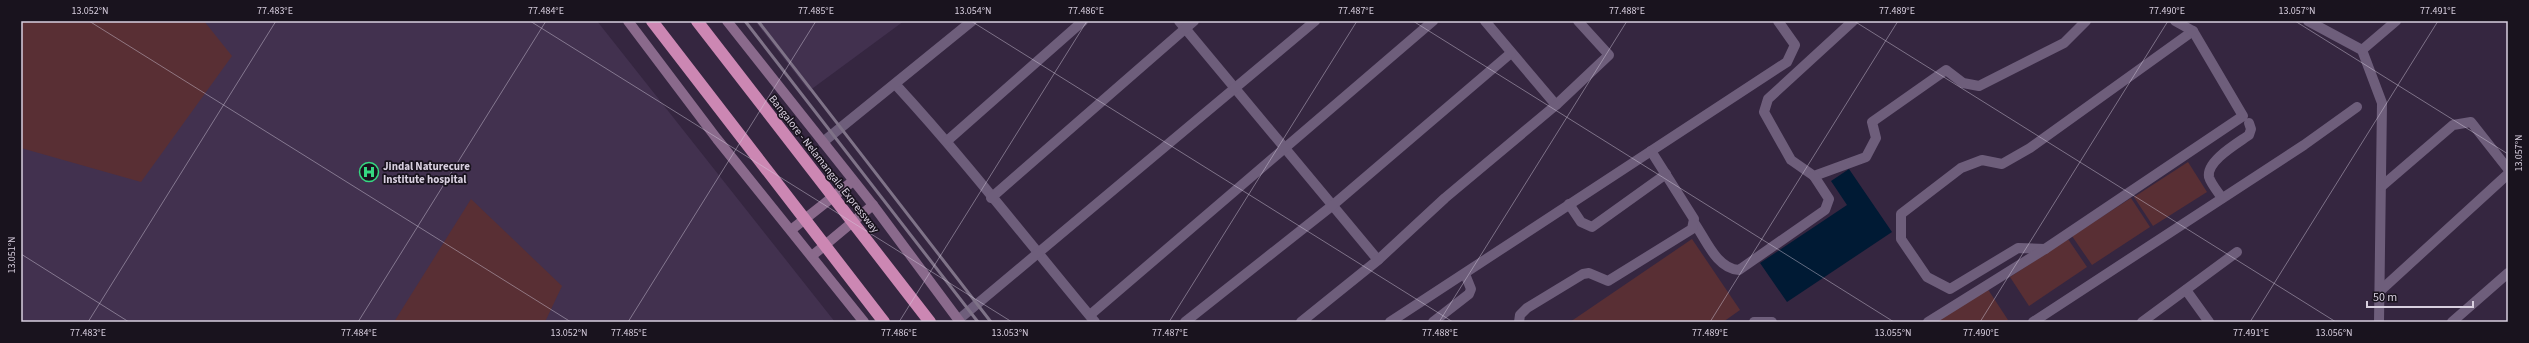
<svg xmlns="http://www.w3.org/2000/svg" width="2529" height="343" font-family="'Source Sans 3',sans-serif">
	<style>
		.built { fill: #42314f }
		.green { fill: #592f34 }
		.water { fill: #001a34 }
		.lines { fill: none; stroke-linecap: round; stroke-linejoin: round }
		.street { stroke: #6e5e7b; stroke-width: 10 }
		.secondary { stroke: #8a6a8c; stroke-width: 10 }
		.highway { stroke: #cc87b3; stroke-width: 12 }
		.rail { stroke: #7f7388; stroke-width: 3 }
		.ticks { fill: none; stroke: #d8cfdf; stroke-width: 1; stroke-opacity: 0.45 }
		.labels { text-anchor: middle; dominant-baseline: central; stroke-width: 3.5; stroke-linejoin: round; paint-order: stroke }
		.street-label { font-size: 11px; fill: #d8cfdf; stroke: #19131e }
		.poi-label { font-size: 11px; font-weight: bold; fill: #d8cfdf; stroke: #19131e; text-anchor: start }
		.neatline { fill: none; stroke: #d8cfdf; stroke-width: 1.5 }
		.ticks-label { font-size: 10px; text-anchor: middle; fill: #d8cfdf }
	</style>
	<rect width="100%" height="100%" fill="#352640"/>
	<g class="built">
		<path d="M21,21h576l238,301h-814z"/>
		<path d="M755,21h149l-95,70z"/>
	</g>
	<g class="green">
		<path d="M21,21h183l28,35 -91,126 -120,-34z"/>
		<path d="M2188,162l19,30 -54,34 -19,-29z"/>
		<path d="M2131,198l19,29 -58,38 -20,-29z"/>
		<path d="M471,199l91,87 -17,36h-151z"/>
		<path d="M1692,239l48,71 -17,12h-153z"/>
		<path d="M2068,239l19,28 -58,39 -19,-29z"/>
		<path d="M1987,288l21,32 -3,2h-71z"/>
	</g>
	<path class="water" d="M1849,169l43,63 -105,70 -27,-39 87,-58 -16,-24z"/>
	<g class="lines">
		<g class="street">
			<path d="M1179,21l199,239"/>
			<path d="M1485,21l71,84"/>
			<path d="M1853,21l-85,78 -4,13 27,48 23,16 52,-19 10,-19 -4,-16 74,-52 17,13 16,3 85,-43 22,-22"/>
			<path d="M2308,21l54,29"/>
			<path d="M2362,50l20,53 -3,219"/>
			<path d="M2362,50l34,-29"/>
			<path d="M896,85c70,76 133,158 199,237"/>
			<path d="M947,141l136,-120"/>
			<path d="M823,142l149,-121"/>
			<path d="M2382,186l71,-61 18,-3 37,47"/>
			<path d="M991,198l203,-177"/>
			<path d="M2222,198c-4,-6 -11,-14 -13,-21 -3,-16 29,-34 40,-42l2,-6 -2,-6"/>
			<path d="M1569,204l12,18 11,5 74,-53"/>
			<path d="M1695,224c11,16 22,45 44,46l86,-60 4,-11 -15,-23"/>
			<path d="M2045,249l-27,-1 -68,41 -23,-12 -26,-38v-25l60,-46 21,-8 20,4 28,-16 163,-117"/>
			<path d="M2186,290l23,32"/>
			<path d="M2380,291l128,-117"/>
			<path d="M1090,315l343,-294"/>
			<path d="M958,320l357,-299"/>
			<path d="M1185,322l148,-117 178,-152"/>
			<path d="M1301,322l77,-62 67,-62 111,-93 53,-50 -31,-34"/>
			<path d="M1390,322l397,-260 8,-17 -17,-24"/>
			<path d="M1433,322l36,-28 2,-5 -6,-15"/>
			<path d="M1519,322l1,-7 7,-7 56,-34 6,-1 19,8 84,-52 2,-10 -43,-68"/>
			<path d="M1754,322h18"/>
			<path d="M1928,322l117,-73 198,-133 -50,-85 -18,-10"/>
			<path d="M2033,322l271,-177 53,-38"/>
			<path d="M2142,322l95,-70"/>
			<path d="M2452,322l56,-49"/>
		</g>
		<g class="secondary">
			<path d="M628,21l89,118 147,183"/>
			<path d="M727,21l146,184 87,117"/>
			<path d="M791,230l62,-49"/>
			<path d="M813,255l60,-50"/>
		</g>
		<g class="highway">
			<path d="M652,21l232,301"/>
			<path d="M697,21l233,301"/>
		</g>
		<g class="rail">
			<path d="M745,21l233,301"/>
			<path d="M758,21l233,301"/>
		</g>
	</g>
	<path class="ticks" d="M89,21l482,301M530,21l482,301M971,21l482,301M1413,21l481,301M1854,21l482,301M2295,21l213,133M21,254l108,68M88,322l188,-301M358,322l188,-301M628,322l188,-301M899,322l188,-301M1169,322l188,-301M1439,322l188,-301M1710,322l188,-301M1980,322l188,-301M2250,322l188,-301"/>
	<defs>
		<g id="hospital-ring" transform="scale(1)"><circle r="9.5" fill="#19131e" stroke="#35d881" stroke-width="1.5"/><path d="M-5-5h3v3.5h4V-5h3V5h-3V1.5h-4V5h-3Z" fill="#35d881"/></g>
	</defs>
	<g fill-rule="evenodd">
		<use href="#hospital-ring" x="369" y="172"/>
	</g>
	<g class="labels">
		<g class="street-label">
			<text transform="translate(824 164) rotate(52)">Bangalore - Nelamangala Expressway</text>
		</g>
		<g class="poi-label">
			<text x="383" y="166">Jindal Naturecure<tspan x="383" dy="13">Institute hospital</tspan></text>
		</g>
	</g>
	<rect width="2529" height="343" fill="none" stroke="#19131e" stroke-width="44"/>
	<path d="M2367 301v6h106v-6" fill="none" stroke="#d8cfdf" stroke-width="2"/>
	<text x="2373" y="301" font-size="12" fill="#d8cfdf" stroke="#19131e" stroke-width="3" paint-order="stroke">50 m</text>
	<rect x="22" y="22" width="2485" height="299" class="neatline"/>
	<g class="ticks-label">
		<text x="90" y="14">13.052°N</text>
		<text x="275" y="14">77.483°E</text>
		<text x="546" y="14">77.484°E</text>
		<text x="816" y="14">77.485°E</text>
		<text x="973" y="14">13.054°N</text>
		<text x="1086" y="14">77.486°E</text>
		<text x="1356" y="14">77.487°E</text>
		<text x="1627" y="14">77.488°E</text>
		<text x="1897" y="14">77.489°E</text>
		<text x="2167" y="14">77.490°E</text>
		<text x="2297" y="14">13.057°N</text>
		<text x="2438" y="14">77.491°E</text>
		<text transform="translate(2518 153) rotate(-90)" y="4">13.057°N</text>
		<text transform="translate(11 255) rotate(-90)" y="4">13.051°N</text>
		<text x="88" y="336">77.483°E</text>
		<text x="359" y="336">77.484°E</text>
		<text x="569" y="336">13.052°N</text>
		<text x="629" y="336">77.485°E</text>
		<text x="899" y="336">77.486°E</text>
		<text x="1010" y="336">13.053°N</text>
		<text x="1170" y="336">77.487°E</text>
		<text x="1440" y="336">77.488°E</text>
		<text x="1710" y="336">77.489°E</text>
		<text x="1893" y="336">13.055°N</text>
		<text x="1981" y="336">77.490°E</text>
		<text x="2251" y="336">77.491°E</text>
		<text x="2334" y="336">13.056°N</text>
	</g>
</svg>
